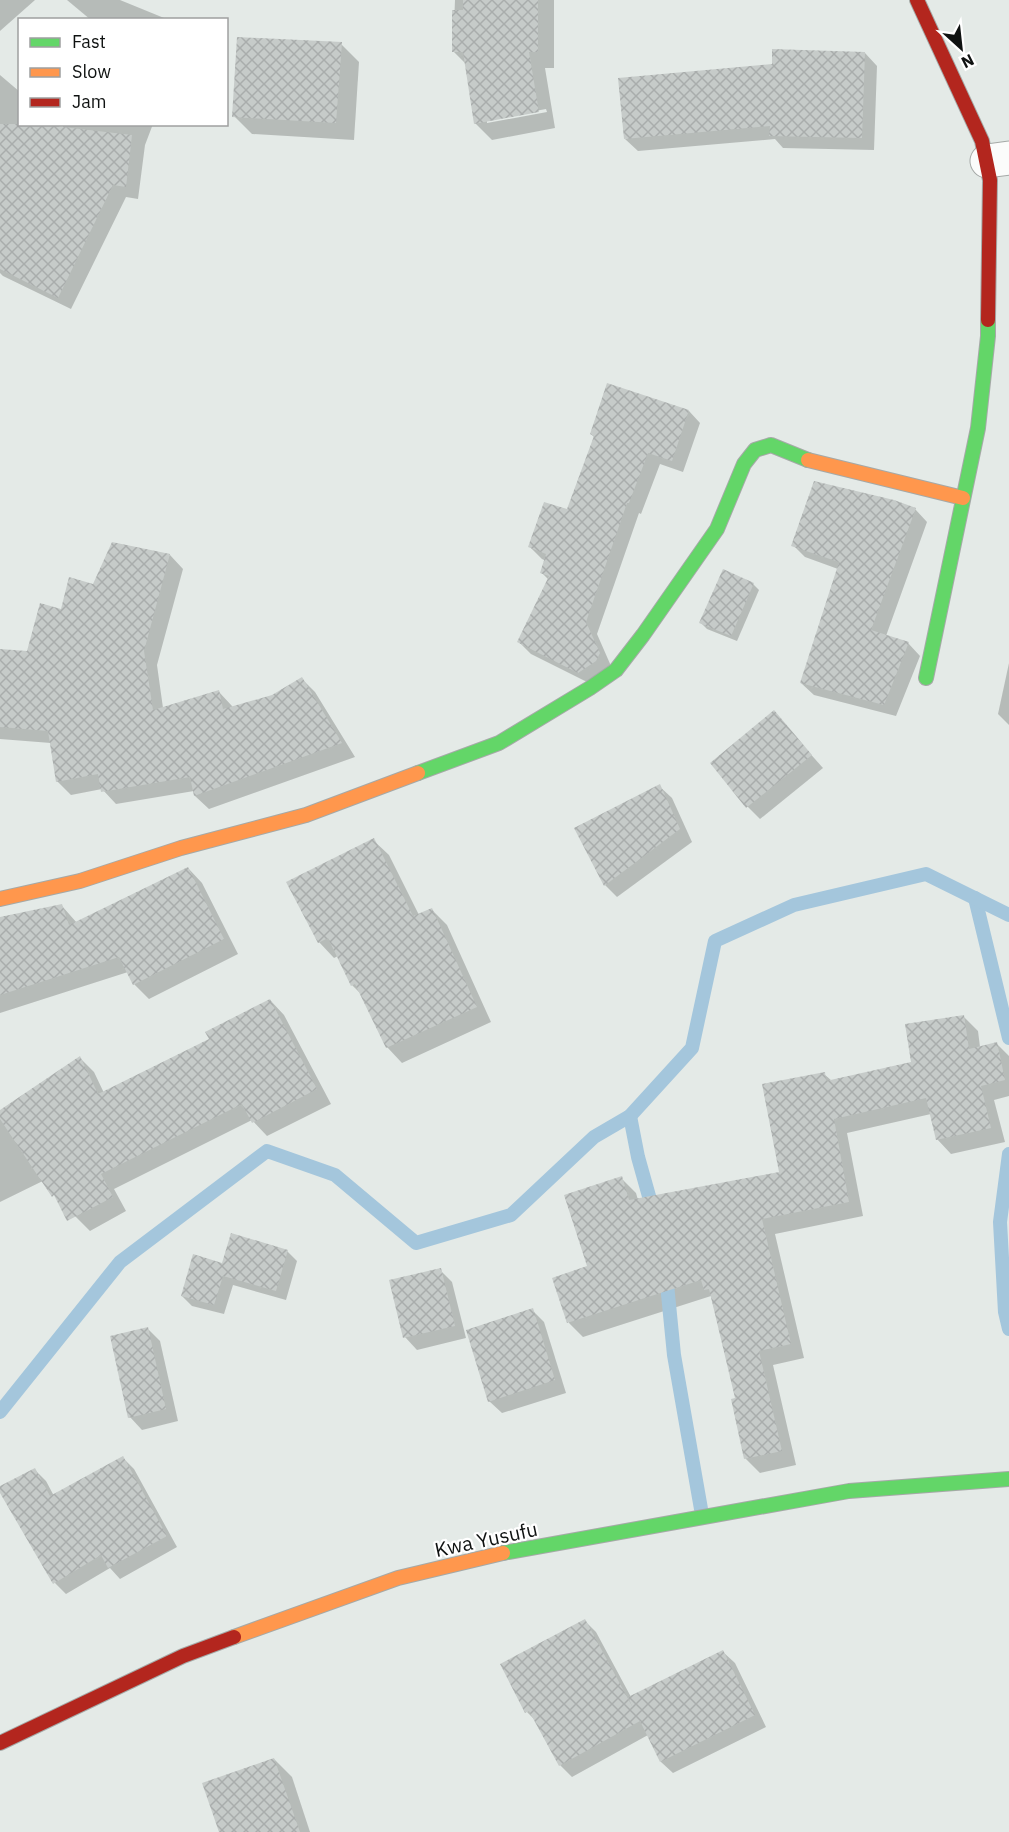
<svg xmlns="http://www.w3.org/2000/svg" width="1009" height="1832" font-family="'IBM Plex Sans',sans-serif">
  <defs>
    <pattern id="building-cross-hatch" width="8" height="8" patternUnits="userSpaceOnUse" patternTransform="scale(1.5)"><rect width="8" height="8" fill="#c6cbc9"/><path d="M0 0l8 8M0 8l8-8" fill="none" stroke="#a9adac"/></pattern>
  </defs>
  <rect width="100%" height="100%" fill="#e4eae7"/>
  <!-- shadow -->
  <g fill="#0003" fill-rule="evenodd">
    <path d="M0 0H35L0 31Z"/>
    <path d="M67 0H120L169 20H91Z"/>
    <path d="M455 0H554V68H545L555 128 492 140 475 123 466 64 453 51ZM546 109 547 112 487 123V120Z"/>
    <path d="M341 44 359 62 354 140 252 134 234 116Z"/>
    <path d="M865 53 877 66 874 150 783 148 775 139 638 151 625 139Z"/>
    <path d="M0 75 20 92V124H56L62 129 64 124H153L145 145 138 199 126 197 71 309 3 276 0 273Z"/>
    <path d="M689 411 700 423 683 472 660 464 641 514 639 513 597 634 611 666 591 684 531 654 519 642 549 580 542 573 546 561 542 559 530 547 567 511 595 438 591 434Z"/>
    <path d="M915 509 927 522 886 636 908 643 920 656 896 716 814 695 801 683 838 569 805 557 793 545Z"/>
    <path d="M170 555 183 569 157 665 163 708 219 692 232 706 233 708 272 697 302 679 315 692 355 757 209 809 195 796 194 791 116 804 102 789 71 795 57 781 51 743 0 739V650L28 652 62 611 94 585Z"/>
    <path d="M753 584 759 590 737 641 707 629 701 623Z"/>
    <path d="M1009 663V725L998 714Z"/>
    <path d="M774 713 823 768 760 819 748 807 712 764Z"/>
    <path d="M659 786 672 798 692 842 617 897 605 885Z"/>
    <path d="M373 840 389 855 419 915 431 909 447 925 491 1022 402 1063 387 1047 363 996 352 985 338 956 334 958 319 942Z"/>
    <path d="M188 868 202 883 238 954 149 999 134 984 128 972 0 1013V919L62 906 77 923Z"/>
    <path d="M270 1000 284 1015 331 1104 267 1136 252 1120 114 1189 126 1211 90 1231 75 1216 55 1175 0 1202V1112L80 1058 94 1072 104 1093 211 1040Z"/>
    <path d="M963 1016 978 1031 980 1047 997 1044 1009 1056V1096L994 1100 1005 1142 951 1154 937 1139 931 1114 847 1133 863 1216 775 1234 804 1358 773 1365 796 1465 760 1473 745 1458 737 1399 711 1296 583 1337 569 1323 554 1279 589 1267 621 1178 636 1193 638 1200 780 1173 824 1074 832 1081 912 1063Z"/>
    <path d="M287 1251 297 1261 286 1300 233 1285 224 1314 192 1306 182 1296 223 1265Z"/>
    <path d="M440 1270 452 1282 466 1338 417 1350 405 1337Z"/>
    <path d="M532 1310 544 1322 566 1393 502 1413 489 1401Z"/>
    <path d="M148 1329 160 1341 178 1421 142 1430 130 1417Z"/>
    <path d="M123 1458 134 1469 177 1547 120 1579 110 1568 66 1594 55 1583 0 1488 35 1470 46 1481 54 1496Z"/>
    <path d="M584 1620 596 1632 631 1697 723 1652 735 1663 766 1727 673 1773 661 1762 648 1735 572 1777 560 1765 538 1723 527 1712Z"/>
    <path d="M274 1759 292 1777 310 1832H221Z"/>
  </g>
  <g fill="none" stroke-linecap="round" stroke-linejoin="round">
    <!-- stream -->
    <g stroke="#a4c6dc" stroke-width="14">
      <path d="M975 898 1009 1038"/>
      <path d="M630 1116 638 1157 654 1214"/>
      <path d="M1009 1154 1000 1222 1005 1312 1009 1329"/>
      <path d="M666 1274 674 1355 701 1509"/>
      <path d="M0 1412 120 1262 267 1151 335 1175 416 1243 511 1215 594 1137 630 1116 692 1048 715 941 794 905 926 874 1009 915"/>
    </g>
  </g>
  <!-- building -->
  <g fill="url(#building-cross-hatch)">
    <path d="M463 0H538V52H529L539 112 474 124 463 52H452V10H463Z"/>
    <path d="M237 37 342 42 336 123 232 117Z"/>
    <path d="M772 49 865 52 862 138 769 136 770 126 624 139 618 78 772 64Z"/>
    <path d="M0 124H37L132 135 126 187 113 185 58 298 0 269Z"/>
    <path d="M607 383 689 410 672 461 648 453 629 503H627L586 622 600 653 596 661 578 673 517 642 549 576 540 573 546 554 528 547 544 502 567 509 594 436 590 434Z"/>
    <path d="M814 481 894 500 916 508 871 630 909 642 884 705 800 683 839 562 791 546Z"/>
    <path d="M112 542 170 554 144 651 153 710 219 690 223 709 272 695 302 677 342 743 194 796 190 777 101 792 98 774 56 782 48 731 0 727V649L27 651 40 603 61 609 69 577 93 584Z"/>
    <path d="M723 569 754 583 731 636 699 623Z"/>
    <path d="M774 710 812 755 746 808 710 763Z"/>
    <path d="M660 784 680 829 604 886 574 828Z"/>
    <path d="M374 838 413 916 432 908 477 1007 386 1048 355 984 351 986 328 938 318 943 286 882Z"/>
    <path d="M188 867 224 939 133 985 119 957 0 995V917L62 904 69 925Z"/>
    <path d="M270 999 317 1089 252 1123 242 1104 101 1174 113 1197 67 1221 54 1195 52 1197 0 1119V1110L80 1056 98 1094 209 1039 205 1032Z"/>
    <path d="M964 1015 969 1049 997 1042 1005 1080 981 1086 991 1128 936 1140 926 1098 834 1119 849 1202 762 1219 791 1344 759 1351 782 1451 744 1459 731 1399 735 1398 709 1289 704 1290 701 1280 567 1323 552 1278 587 1266 564 1195 622 1176 629 1200 779 1172 762 1084 825 1072 826 1081 911 1062 905 1024Z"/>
    <path d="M231 1233 288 1250 276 1291 223 1276 214 1305 181 1296 193 1254 222 1263Z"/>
    <path d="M441 1268 455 1326 403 1338 389 1280Z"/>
    <path d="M533 1308 555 1380 488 1402 466 1330Z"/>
    <path d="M148 1327 166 1409 128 1418 110 1336Z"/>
    <path d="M123 1456 167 1536 108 1568 101 1555 53 1584 0 1493V1486L35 1468 50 1496Z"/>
    <path d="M585 1619 633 1708 628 1697 723 1650 755 1715 660 1762 640 1721 559 1766 529 1711 525 1713 500 1664Z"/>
    <path d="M274 1758 300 1832H219L202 1783Z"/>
  </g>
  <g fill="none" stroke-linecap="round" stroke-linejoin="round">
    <!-- street casing -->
    <g stroke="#a5a9a7" stroke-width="35">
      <path id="street" d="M987 161 1009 158"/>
    </g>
    <!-- fast casing -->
    <g stroke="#a5a9a7" stroke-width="16">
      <g id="fast">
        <path d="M926 678 978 428 988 336V320"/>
        <path d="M418 773 499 743 590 688 616 670 643 635 717 529 744 464 755 450 771 445 808 460"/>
        <path d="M503 1553 849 1491 1009 1479"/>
      </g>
    </g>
    <!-- slow casing -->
    <g stroke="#a5a9a7" stroke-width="16">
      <g id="slow">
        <path d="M808 460 963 498"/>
        <path d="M0 899 80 881 181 848 306 815 418 773"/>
        <path d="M234 1637 398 1578 503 1553"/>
      </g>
    </g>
    <!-- jam casing -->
    <g stroke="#a5a9a7" stroke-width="16">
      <g id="jam">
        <path d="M917 0 982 141 990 180 988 320"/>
        <path d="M0 1743 183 1656 234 1637"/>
      </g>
    </g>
    <!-- street -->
    <use href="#street" stroke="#fbfcfb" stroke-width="33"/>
    <!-- fast -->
    <use href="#fast" stroke="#63d668" stroke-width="14"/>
    <!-- slow -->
    <use href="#slow" stroke="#ff974d" stroke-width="14"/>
    <!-- jam -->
    <use href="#jam" stroke="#b3261e" stroke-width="14"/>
  </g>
  <g text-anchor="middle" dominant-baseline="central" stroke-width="4.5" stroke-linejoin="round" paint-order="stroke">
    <!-- street labels -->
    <g font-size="20" fill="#0f1211" stroke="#fff">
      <text transform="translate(486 1539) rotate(-12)">Kwa Yusufu</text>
    </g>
  </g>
  <!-- legend -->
  <rect x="18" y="18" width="210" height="108" fill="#ffffff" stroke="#9fa0a0" stroke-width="1.5"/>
  <rect x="30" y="38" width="30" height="9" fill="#63d668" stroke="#9fa0a0" stroke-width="1.5"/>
  <text x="72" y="48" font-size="18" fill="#0f1211">Fast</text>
  <rect x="30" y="68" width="30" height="9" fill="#ff974d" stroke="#9fa0a0" stroke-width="1.5"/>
  <text x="72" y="78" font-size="18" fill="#0f1211">Slow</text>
  <rect x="30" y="98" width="30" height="9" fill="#b3261e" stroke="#9fa0a0" stroke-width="1.5"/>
  <text x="72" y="108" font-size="18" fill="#0f1211">Jam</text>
  <!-- north arrow -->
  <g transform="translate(961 48) rotate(153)" stroke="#ffffff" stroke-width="4.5" paint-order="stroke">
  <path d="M0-4.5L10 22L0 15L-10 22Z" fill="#0f1211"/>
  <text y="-9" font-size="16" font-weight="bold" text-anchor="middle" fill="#0f1211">N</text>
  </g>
</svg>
